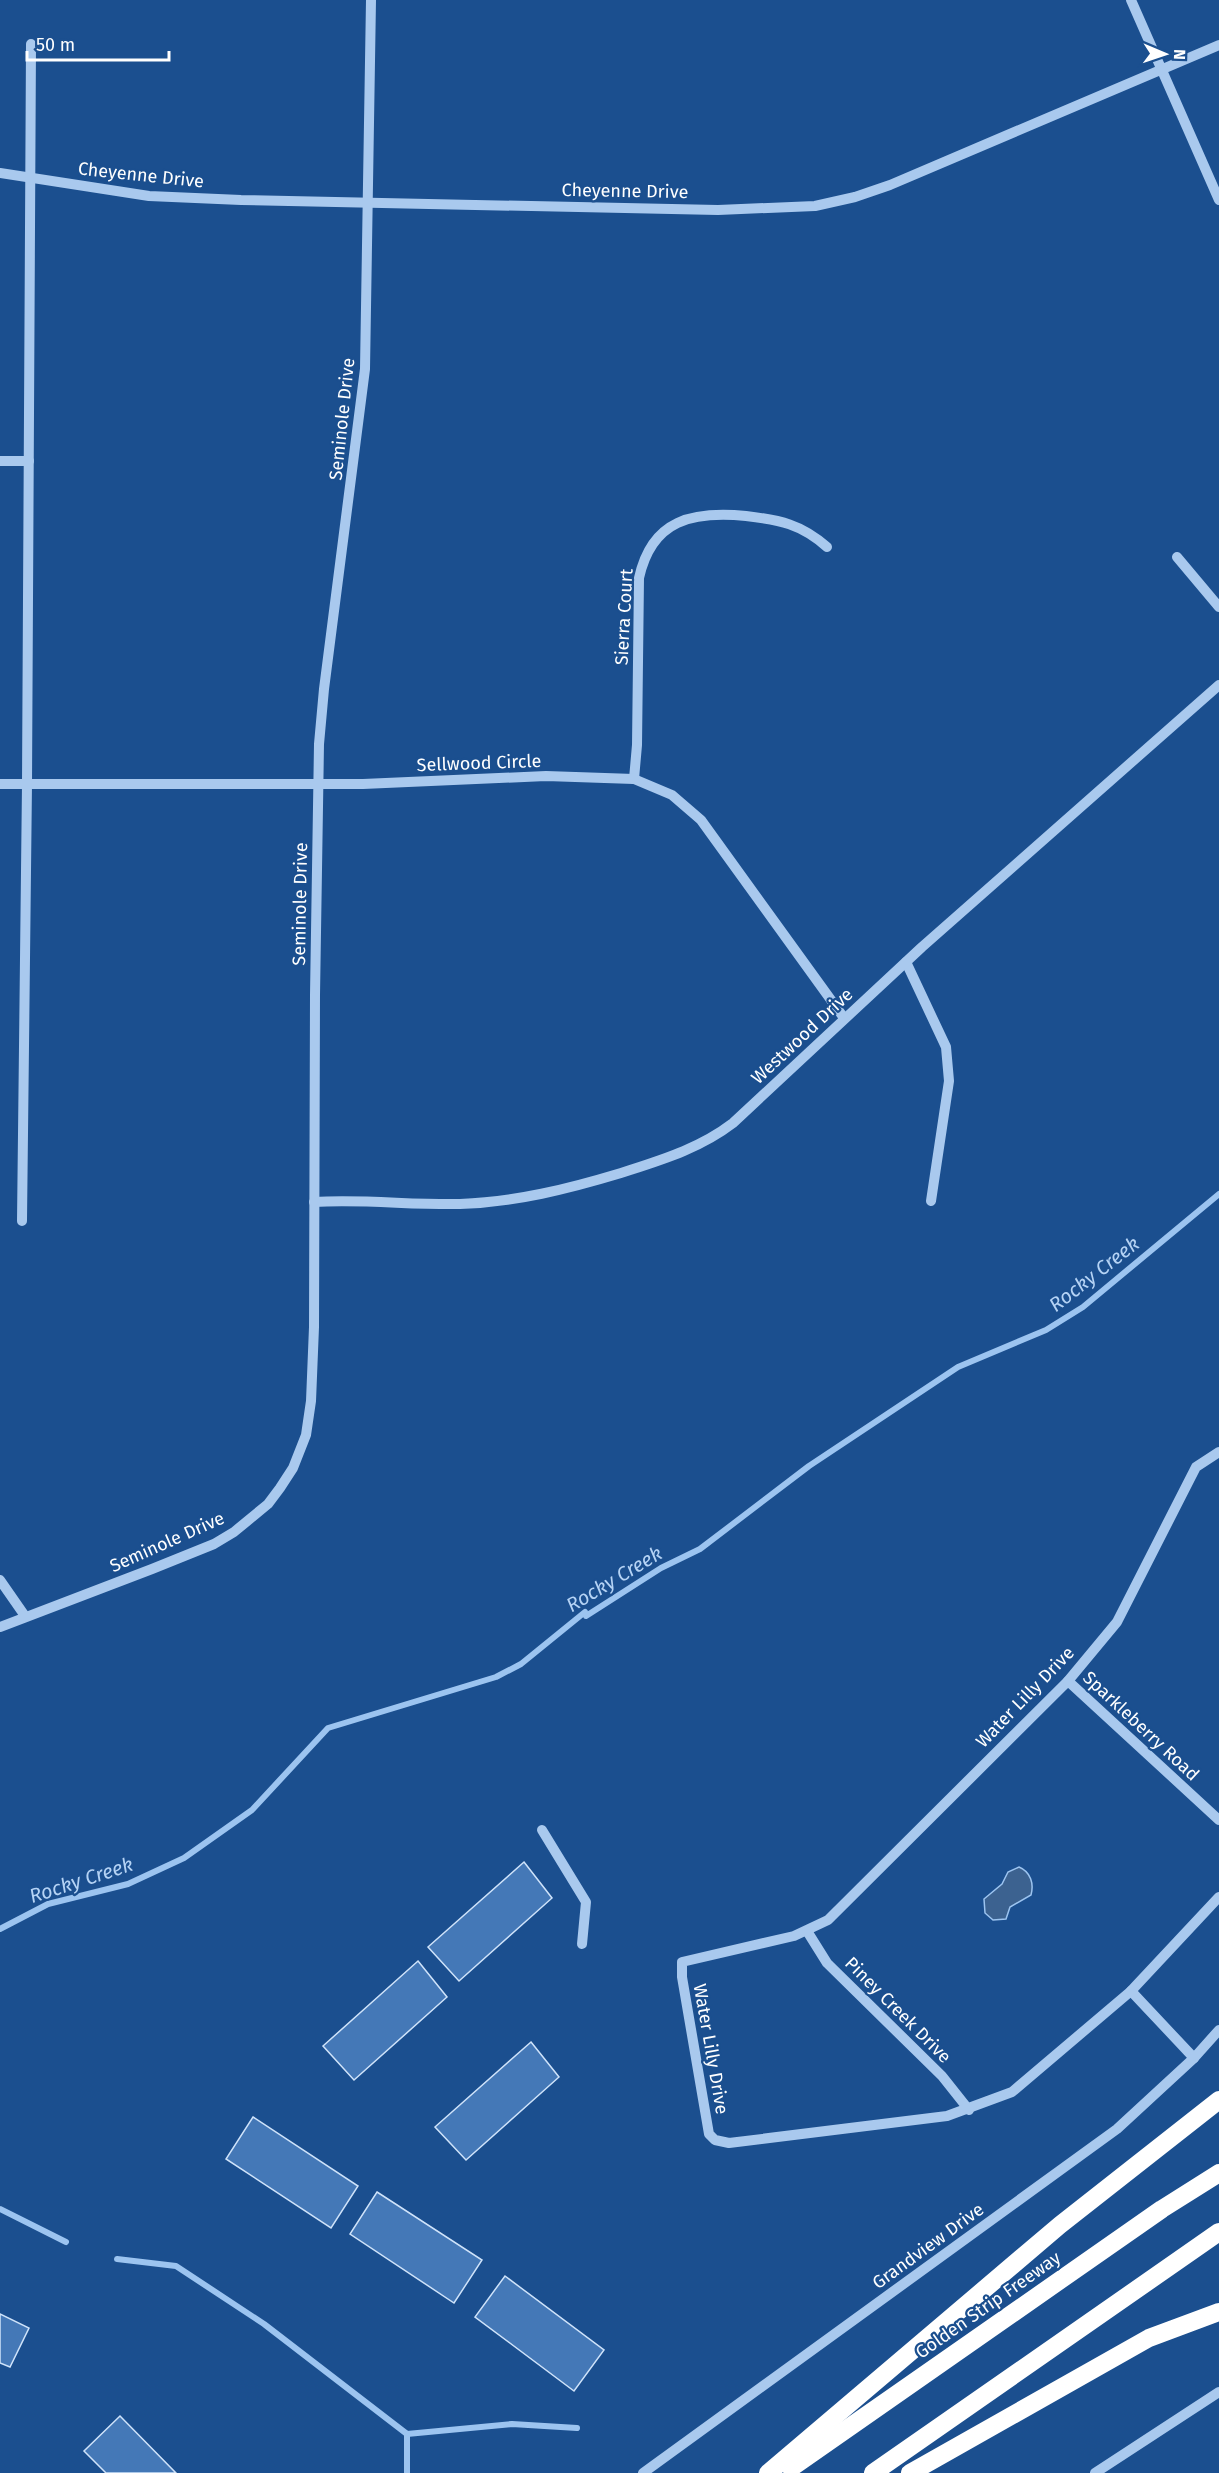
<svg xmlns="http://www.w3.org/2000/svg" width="1219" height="2473" font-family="'Fira Sans',sans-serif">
  <rect width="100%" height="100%" fill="#1b4f8f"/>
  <!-- water -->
  <path fill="#3c6290" stroke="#9cc4f0" stroke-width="1.5" d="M1019 1867C1031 1872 1034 1884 1031 1895L1010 1907 1006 1919 993 1920 985 1913 984 1899 1002 1884 1008 1872Z"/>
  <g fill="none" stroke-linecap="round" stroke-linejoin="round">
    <!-- stream -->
    <g stroke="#9cc4f0" stroke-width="6">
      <path d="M0 1929 48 1904 128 1884 184 1858 252 1810 328 1728 496 1677 521 1664 585 1612 586 1616 661 1568 700 1549 809 1466 958 1367 1046 1330 1083 1307 1219 1194"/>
      <path d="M0 2209 66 2242"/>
      <path d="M117 2259 176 2266 264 2324 407 2434 512 2424 577 2428"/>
      <path d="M407 2434V2473"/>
    </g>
  </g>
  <!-- building -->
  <g fill="#4478b7" stroke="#cfe3fa" stroke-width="1.5">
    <path d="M524 1862 552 1898 459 1981 428 1947Z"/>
    <path d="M418 1961 447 1997 354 2080 323 2046Z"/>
    <path d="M531 2042 559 2077 466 2160 435 2127Z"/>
    <path d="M253 2117 358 2186 331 2228 226 2159Z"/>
    <path d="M377 2192 482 2260 454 2303 350 2234Z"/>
    <path d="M505 2276 604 2350 574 2391 475 2317Z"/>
    <path d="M0 2314 29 2328 10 2367 0 2363Z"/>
    <path d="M120 2416 176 2473H106L84 2451Z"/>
  </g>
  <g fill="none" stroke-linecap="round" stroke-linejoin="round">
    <!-- minor -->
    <g stroke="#a9c9ee" stroke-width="10">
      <path d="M1131 0 1219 200"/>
      <path d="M0 173 149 196 241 200 718 210 815 206 855 197 890 185 1219 45"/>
      <path d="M0 461H29"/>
      <path d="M1177 557 1219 607"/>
      <path d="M634 779 637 745 639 578C652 519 693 511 746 516 780 520 801 524 827 547"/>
      <path d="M0 784H363L546 776 634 779 672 795 701 820 844 1018"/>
      <path d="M906 962 946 1047 949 1081 931 1201"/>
      <path d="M314 1202C363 1199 411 1205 460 1204 516 1202 568 1189 621 1173 661 1160 699 1149 733 1123L922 947 1219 685"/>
      <path d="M22 1221 27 784 31 44"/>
      <path d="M1219 1452 1196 1467 1117 1622 1068 1681 828 1920 794 1936 682 1962V1977L709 2134 715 2140 729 2143 947 2116 1012 2092 1131 1991 1219 1897"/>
      <path d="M0 1580 25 1616"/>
      <path d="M0 1627 152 1569 214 1544 234 1532 268 1504 280 1488 293 1468 306 1435 311 1401 314 1327 315 995 319 744 324 689 365 369 371 0"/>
      <path d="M1068 1681 1219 1820"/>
      <path d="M542 1830 586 1902 582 1944"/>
      <path d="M807 1931 827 1963 942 2076 969 2110"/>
      <path d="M1131 1991 1194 2058"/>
      <path d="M643 2473 1117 2129 1194 2058 1219 2030"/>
      <path d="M1095 2473 1219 2392"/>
    </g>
    <!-- highway -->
    <g stroke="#fff" stroke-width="18">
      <path d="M791 2468 1162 2209 1219 2173"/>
      <path d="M768 2473 1060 2225 1219 2100"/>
      <path d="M873 2473 1219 2232"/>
      <path d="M910 2473 1149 2338 1219 2312"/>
    </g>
  </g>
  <g text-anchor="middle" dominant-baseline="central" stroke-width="4.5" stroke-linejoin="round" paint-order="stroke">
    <!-- street labels -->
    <g font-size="18" fill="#fff" stroke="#1b4f8f">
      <text transform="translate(141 175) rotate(6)">Cheyenne Drive</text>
      <text transform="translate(625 191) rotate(1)">Cheyenne Drive</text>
      <text transform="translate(342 419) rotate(-84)">Seminole Drive</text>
      <text transform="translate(624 617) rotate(-87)">Sierra Court</text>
      <text transform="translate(479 763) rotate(-2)">Sellwood Circle</text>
      <text transform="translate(300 904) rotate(-89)">Seminole Drive</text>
      <text transform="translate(802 1036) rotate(-43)">Westwood Drive</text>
      <text transform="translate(167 1542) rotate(-24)">Seminole Drive</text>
      <text transform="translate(1025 1697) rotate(-46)">Water Lilly Drive</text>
      <text transform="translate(1141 1726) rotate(43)">Sparkleberry Road</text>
      <text transform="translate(898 2010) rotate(45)">Piney Creek Drive</text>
      <text transform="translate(711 2049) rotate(80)">Water Lilly Drive</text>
      <text transform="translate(928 2246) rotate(-36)">Grandview Drive</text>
      <text transform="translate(988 2305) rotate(-35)">Golden Strip Freeway</text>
    </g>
    <!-- water labels -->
    <g font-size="20" font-style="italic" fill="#b5d3f5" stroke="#1b4f8f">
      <text transform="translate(1094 1274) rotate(-38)">Rocky Creek</text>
      <text transform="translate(614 1579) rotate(-31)">Rocky Creek</text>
      <text transform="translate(81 1880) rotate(-18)">Rocky Creek</text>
    </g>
  </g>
  <!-- north arrow -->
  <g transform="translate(1165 54) rotate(92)" stroke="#1b4f8f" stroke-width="4.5" paint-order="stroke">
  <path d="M0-4.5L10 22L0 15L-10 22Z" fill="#ffffff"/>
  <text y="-9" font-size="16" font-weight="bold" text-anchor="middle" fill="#ffffff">N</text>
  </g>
  <!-- scale -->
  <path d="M27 51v9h142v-9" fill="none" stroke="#ffffff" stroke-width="3"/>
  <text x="36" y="51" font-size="18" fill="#ffffff" stroke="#1b4f8f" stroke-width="4.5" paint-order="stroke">50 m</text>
</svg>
